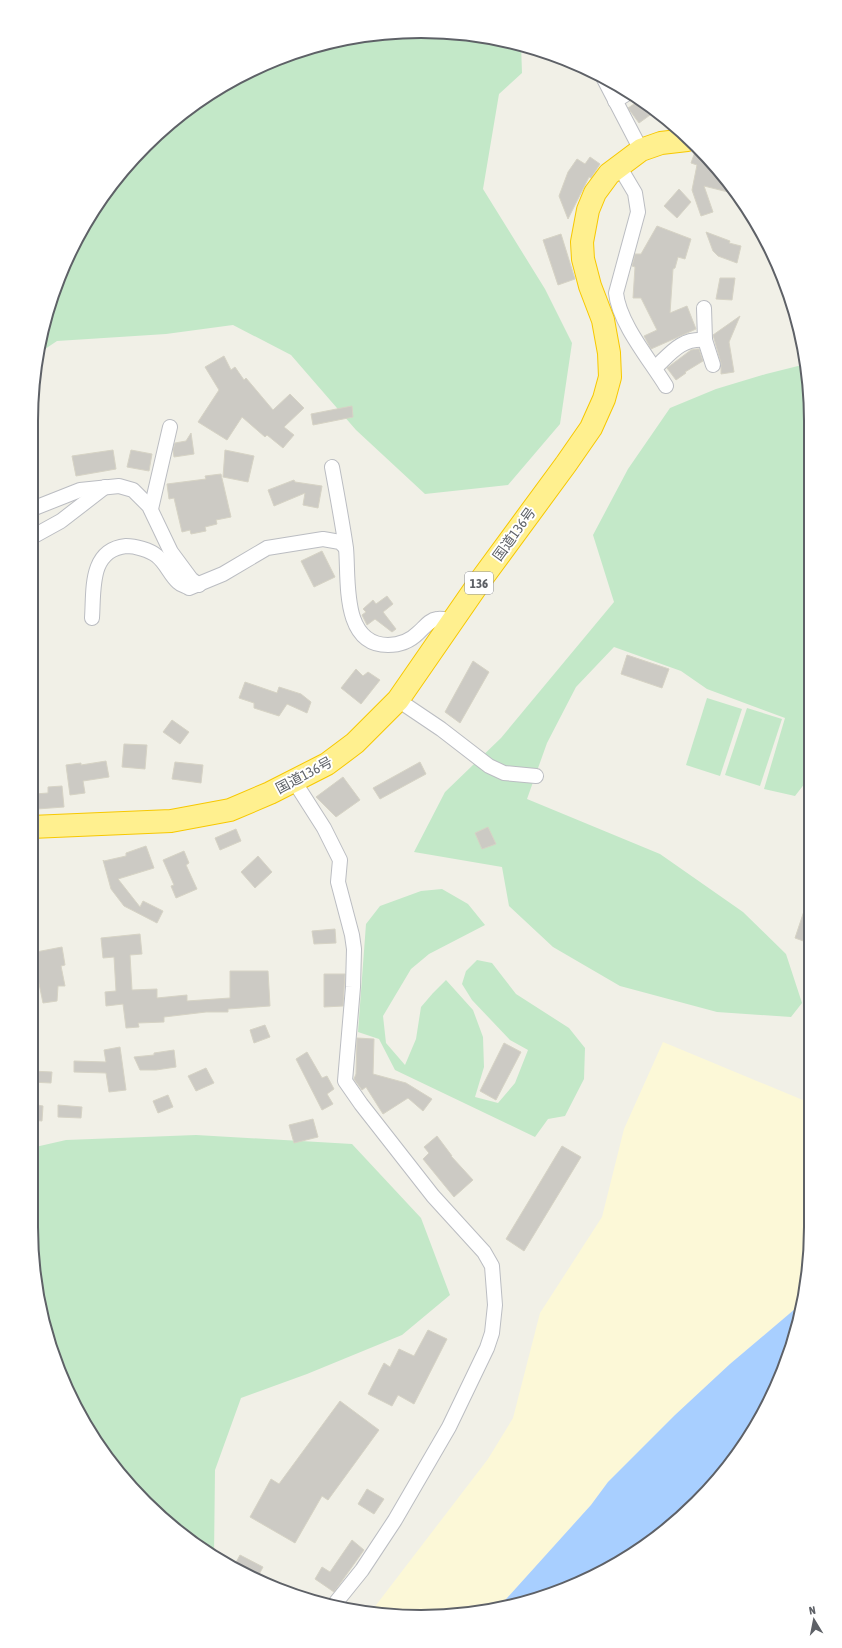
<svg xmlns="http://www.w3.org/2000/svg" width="842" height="1648" font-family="'Asap Condensed','Noto Sans JP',sans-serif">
  <rect width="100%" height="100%" fill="#f1f0e7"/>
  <!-- green -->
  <g fill="#c3e8c8">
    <path d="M446 32 521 44 522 73 499 94 483 189 545 289 572 343 560 424 508 485 425 494 356 430 291 355 233 325 166 334 57 341 39 353 44 320 71 249 111 184 164 128 226 83 295 52 370 34Z"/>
    <path d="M806 364 808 370 809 778 795 796 764 789 785 718 707 689 681 671 614 647 576 687 547 743 527 799 660 854 743 912 786 954 802 1003 791 1017 717 1012 620 986 553 947 509 906 502 867 414 852 445 792 501 738 614 602 593 535 628 469 670 408 716 389 766 374Z"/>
    <path d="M707 698 742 709 720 776 686 765Z"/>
    <path d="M747 708 782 719 760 786 725 775Z"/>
    <path d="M442 889 468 904 485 925 429 954 411 969 383 1016 386 1043 405 1065 416 1039 421 1007 433 993 446 980 473 1010 483 1037 484 1067 475 1097 498 1103 515 1083 528 1050 510 1040 472 1000 462 984 466 971 477 960 492 963 516 994 569 1028 585 1048 584 1079 565 1116 548 1119 535 1137 395 1070 379 1039 358 1032 366 924 380 906 421 891Z"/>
    <path d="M196 1135 352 1144 421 1218 450 1295 402 1335 307 1374 241 1398 215 1470 214 1556 164 1520 112 1465 83 1422 52 1353 38 1303 31 1227V1148L66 1140Z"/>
  </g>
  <!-- sand -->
  <path fill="#fcf8d7" d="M663 1042 810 1103V1252L802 1303 730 1364 675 1415 608 1482 591 1505 498 1608 472 1614 396 1616 370 1613 488 1459 513 1418 540 1313 602 1217 624 1129Z"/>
  <!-- water -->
  <path fill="#a8cfff" d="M802 1303 798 1328 771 1399 745 1444 697 1503 658 1537 594 1577 546 1596 498 1608 591 1505 608 1482 675 1415 730 1364Z"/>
  <!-- building -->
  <g fill="#cccac4" stroke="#d6d3c5">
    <path d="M640 100 657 110 639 123 628 108Z"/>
    <path d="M696 149 731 184 736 194 704 186 713 212 701 216 692 190 697 165 691 163Z"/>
    <path d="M590 157 600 164 591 178 589 177 568 219 559 196 568 172 577 159 585 164Z"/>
    <path d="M679 189 691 202 677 218 664 206Z"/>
    <path d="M657 226 691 239 685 259 678 257 675 268 673 269 670 313 687 306 696 329 651 349 644 336 657 330 641 298H633L635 267 632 266 635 254H641Z"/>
    <path d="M706 232 730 241 729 243 741 246 737 263 718 256 713 251Z"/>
    <path d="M561 234 575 279 558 285 543 240Z"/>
    <path d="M720 278H735L732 300 716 299Z"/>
    <path d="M740 316 729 342 734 372 721 374V363L713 335Z"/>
    <path d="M697 349H699L703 361 685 372 686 373 676 380 667 368 691 350Z"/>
    <path d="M224 356 231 370 235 367 244 380 246 378 273 410 290 394 304 408 284 427 294 435 283 448 267 435 265 437 242 417 227 440 198 422 219 390 205 367Z"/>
    <path d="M352 406 353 417 313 425 311 414Z"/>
    <path d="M191 433 194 454 174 457 173 450 175 443 186 441Z"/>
    <path d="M113 450 116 469 76 476 72 456Z"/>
    <path d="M131 450 152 454 149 471 127 467Z"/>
    <path d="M225 450 254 456 248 482 223 477Z"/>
    <path d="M221 474 231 517 216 520 217 524 205 527 206 531 191 534 190 530 182 532 174 498 169 499 167 484 206 479 205 476Z"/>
    <path d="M294 480 295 482 322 486 318 508 303 505 305 493 274 506 268 490Z"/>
    <path d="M322 551 335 577 314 587 301 561Z"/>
    <path d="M387 596 393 604 383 612 396 629 392 632 375 619 367 625 362 615 366 612 363 609 373 600 376 604Z"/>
    <path d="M627 655 669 669 662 688 621 674Z"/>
    <path d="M473 661 489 672 460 723 445 712Z"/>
    <path d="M356 669 363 676 368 672 380 680 361 704 341 688Z"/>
    <path d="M245 682 277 693 279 687 301 694 311 702 307 713 287 704 279 716 254 708V703L239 698Z"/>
    <path d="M172 720 189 732 180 744 163 732Z"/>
    <path d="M124 744 147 745 145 769 122 767Z"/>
    <path d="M106 761 109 777 83 781 85 793 70 795 66 765 81 763V765Z"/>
    <path d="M175 762 203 765 201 783 172 779Z"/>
    <path d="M420 762 426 774 380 799 373 788Z"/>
    <path d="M343 777 360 800 336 817 316 797Z"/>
    <path d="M62 786 64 807 37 809 35 794 48 793V787Z"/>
    <path d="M488 827 496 844 482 849 475 833Z"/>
    <path d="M236 829 241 841 220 850 215 838Z"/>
    <path d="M146 846 154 868 118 879 140 907 143 901 163 911 157 923 124 906 111 889 103 860 104 861 126 856V853Z"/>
    <path d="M184 851 189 863 186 865 197 889 176 898 171 886 174 885 163 860Z"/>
    <path d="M258 856 272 872 255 888 241 872Z"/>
    <path d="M807 902 809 903V943L795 938Z"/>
    <path d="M335 929 336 943 314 944 312 931Z"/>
    <path d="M140 934 142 954 130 955 132 990 157 989V998L187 995V1001L230 998V971H268L270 1006 228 1009V1012H206L164 1017V1022L138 1023 139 1027 126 1028 123 1004 106 1006 105 992 116 991 114 957 103 958 101 938Z"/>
    <path d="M62 947 65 965 61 966 65 986H58L57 1001 43 1003 36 969 31 970V953Z"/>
    <path d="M324 974H345L343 1006 324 1007Z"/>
    <path d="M265 1025 270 1037 254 1043 250 1030Z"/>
    <path d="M357 1038 374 1039 373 1074 406 1083 432 1099 423 1111 408 1098 383 1114 366 1087 362 1090 354 1079 356 1074Z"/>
    <path d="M504 1043 521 1052 496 1100 480 1091Z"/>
    <path d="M120 1047 126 1090 109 1092 106 1073 74 1072V1061L106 1062 104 1050Z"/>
    <path d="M174 1050 176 1067 156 1070H140L134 1057 154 1055V1053Z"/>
    <path d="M307 1052 322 1078 327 1076 334 1089 327 1094 333 1104 322 1110 296 1059Z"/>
    <path d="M206 1068 214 1083 196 1091 188 1076Z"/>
    <path d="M31 1071 52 1072 51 1083 31 1082Z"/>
    <path d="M168 1095 173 1107 158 1113 153 1101Z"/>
    <path d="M31 1104 43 1106 42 1121 31 1120Z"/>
    <path d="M58 1105 82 1107 81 1118 58 1117Z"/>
    <path d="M313 1119 318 1137 294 1143 289 1125Z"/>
    <path d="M437 1136 452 1156H451L473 1180 454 1197 423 1159 429 1153 424 1147Z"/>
    <path d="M562 1146 581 1157 524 1251 506 1239Z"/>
    <path d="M428 1330 447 1339 414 1404 398 1395 392 1406 368 1394 384 1363 390 1367 399 1349 414 1356Z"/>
    <path d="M340 1401 379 1430 328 1500 322 1496 295 1543 250 1517 271 1479 279 1484Z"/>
    <path d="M367 1489 384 1499 374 1514 358 1504Z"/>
    <path d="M352 1540 364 1550 334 1592 315 1579 322 1567 330 1572Z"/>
    <path d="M240 1555 263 1567 256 1580 233 1568Z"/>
  </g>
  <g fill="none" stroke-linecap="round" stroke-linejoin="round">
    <!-- street casing -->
    <g stroke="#bbbdc2" stroke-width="16">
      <g id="street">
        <path d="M603 77 641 150"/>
        <path d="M615 101 628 93"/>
        <path d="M619 166 635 193 638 212 616 293C619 323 650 360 666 386"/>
        <path d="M704 308 705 340 713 365"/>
        <path d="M655 368C671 353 681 338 705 340"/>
        <path d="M332 467C337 494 342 521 346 548 349 579 341 645 388 645 399 645 410 641 418 633 424 628 429 620 437 619 442 618 448 620 453 620"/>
        <path d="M32 509 80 490 119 486 133 490 149 506 171 552 191 579 199 585"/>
        <path d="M151 509 170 427"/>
        <path d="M32 537 61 521 105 487"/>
        <path d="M92 618C94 590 89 550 126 546 135 546 150 550 157 556 166 563 170 575 178 582 181 585 186 586 189 588L223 574 267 548 323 539 340 542 345 547"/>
        <path d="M398 700 441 729 489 766 504 773 536 776"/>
        <path d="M294 781 324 828 340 860 338 882 352 935 354 949 353 987 345 1081 361 1104 433 1196 484 1252 492 1266 495 1305 492 1333 487 1348 449 1427 395 1520 362 1570 333 1606"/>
      </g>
    </g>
    <!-- highway casing -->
    <g stroke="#f7c800" stroke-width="24">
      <path id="highway" d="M31 827 171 821 230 810 270 793 327 764 355 743 398 700 483 577 566 464 591 428 604 399 610 377 609 353 603 320 590 286 583 259 582 242 588 210 595 193 609 174 641 150 661 143 687 140"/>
    </g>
    <!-- street -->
    <use href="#street" stroke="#fff" stroke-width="14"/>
    <!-- highway -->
    <use href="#highway" stroke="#fff08f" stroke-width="22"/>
  </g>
  <g text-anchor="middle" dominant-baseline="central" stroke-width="4" stroke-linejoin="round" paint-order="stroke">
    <!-- shield labels -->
    <rect fill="#fff" stroke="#8e9095" stroke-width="1" x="465" y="572" width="28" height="22" rx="3"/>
    <g font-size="13" font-weight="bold" fill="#5e6167">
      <text x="479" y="583">136</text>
    </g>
    <!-- street labels -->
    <g font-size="14" fill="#5e6167" stroke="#fff">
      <text transform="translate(514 534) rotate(-54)">国道136号</text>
      <text transform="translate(304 775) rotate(-28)">国道136号</text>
    </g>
  </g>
  <!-- crop -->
  <path d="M0 0H842V1648H0ZM421 38H421A383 383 0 0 1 804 421V1227A383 383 0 0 1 421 1610H421A383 383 0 0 1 38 1227V421A383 383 0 0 1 421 38Z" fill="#fff" fill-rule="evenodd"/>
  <path fill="none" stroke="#5e6167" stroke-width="2" d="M421 38H421A383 383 0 0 1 804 421V1227A383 383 0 0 1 421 1610H421A383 383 0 0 1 38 1227V421A383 383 0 0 1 421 38Z"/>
  <!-- north arrow -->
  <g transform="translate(814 1620) rotate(350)" stroke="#ffffff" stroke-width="3" paint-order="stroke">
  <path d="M0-3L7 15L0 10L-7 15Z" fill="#5e6167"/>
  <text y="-6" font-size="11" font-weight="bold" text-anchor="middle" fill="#5e6167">N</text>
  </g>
</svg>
